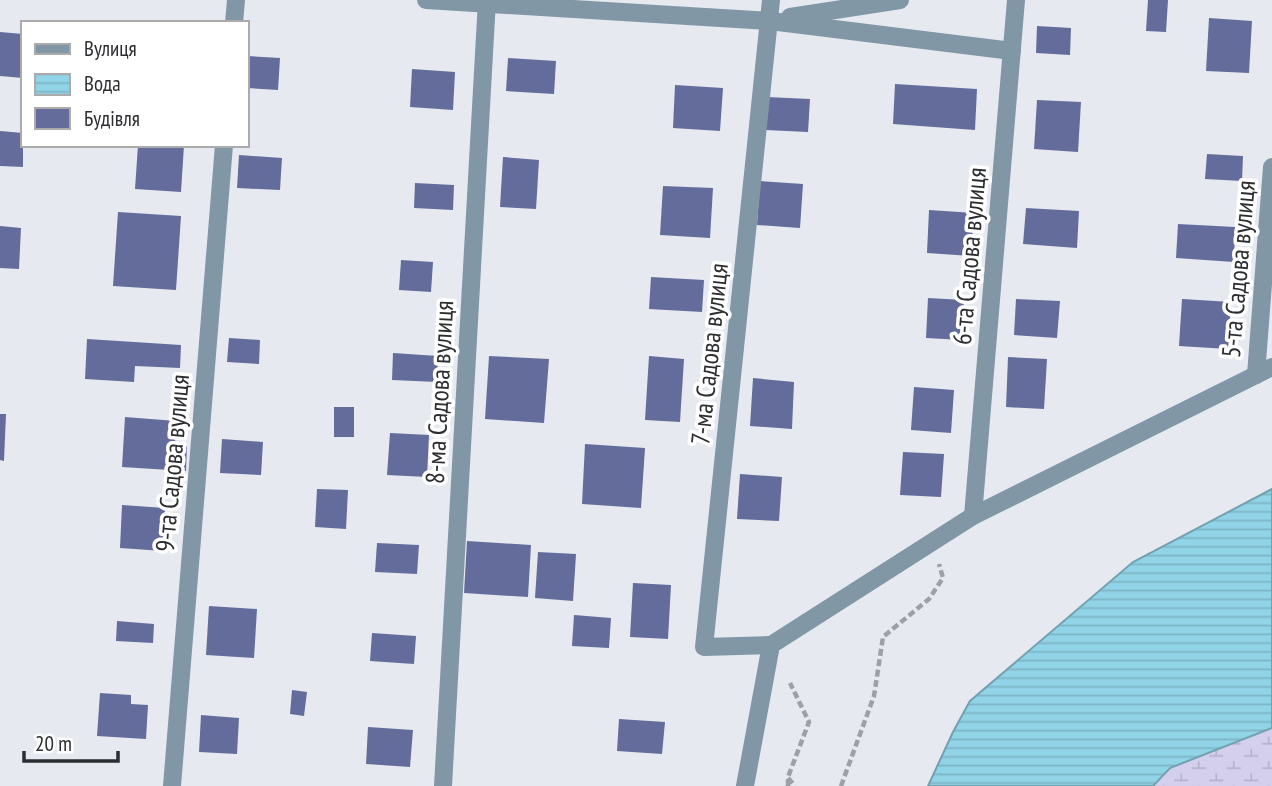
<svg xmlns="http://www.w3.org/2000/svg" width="1272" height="786" font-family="'PT Sans Narrow',sans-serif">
  <defs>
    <pattern id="wetland-marsh" width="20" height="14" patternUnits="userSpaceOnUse" patternTransform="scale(1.75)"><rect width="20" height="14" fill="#d5cfee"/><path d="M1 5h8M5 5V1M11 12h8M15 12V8" fill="none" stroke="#b7b2cc"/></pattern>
    <pattern id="water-rules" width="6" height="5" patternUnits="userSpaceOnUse" patternTransform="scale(1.75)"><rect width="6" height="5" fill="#91d3e7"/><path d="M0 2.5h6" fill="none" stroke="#7db5c6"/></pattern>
  </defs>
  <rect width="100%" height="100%" fill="#e6eaf0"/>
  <!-- wetland -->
  <path fill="url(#wetland-marsh)" d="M1272 728V786H1153L1170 768Z"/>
  <!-- water -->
  <path fill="url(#water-rules)" stroke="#73a1b0" stroke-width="2" d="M1272 489V728L1170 768 1153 786H928L953 732 970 701 1133 562Z"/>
  <!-- building -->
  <g fill="#636c9a">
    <path d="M1148 0H1168L1166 32 1146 31Z"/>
    <path d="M1209 18 1252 21 1249 73 1206 71Z"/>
    <path d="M1037 26 1071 28 1070 55 1036 53Z"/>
    <path d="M0 32 23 34V78L0 76Z"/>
    <path d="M247 56 280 58 278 90 247 88Z"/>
    <path d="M508 58 556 61 554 94 506 91Z"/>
    <path d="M412 69 455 72 453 110 410 107Z"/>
    <path d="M895 84 977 89 975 130 893 124Z"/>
    <path d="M675 85 723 88 720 131 673 128Z"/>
    <path d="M767 97 810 99 808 132 765 130Z"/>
    <path d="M1037 100 1081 102 1078 152 1034 149Z"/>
    <path d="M0 131 23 133V167L0 166Z"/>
    <path d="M138 145H184L181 192 135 189Z"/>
    <path d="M1207 154 1243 156 1242 181 1205 179Z"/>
    <path d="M239 155 282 158 280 190 237 188Z"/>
    <path d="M503 157 539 160 536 209 500 207Z"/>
    <path d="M760 181 803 184 800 228 757 225Z"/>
    <path d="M415 183 454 185 453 210 414 208Z"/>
    <path d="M663 186 713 188 710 238 660 235Z"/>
    <path d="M1026 208 1079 211 1077 248 1023 244Z"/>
    <path d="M929 210 974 213 971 256 927 253Z"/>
    <path d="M118 212 181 216 176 290 113 286Z"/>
    <path d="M1178 224 1235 227 1234 262 1176 258Z"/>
    <path d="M0 226 21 228 19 269 0 268Z"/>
    <path d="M401 260 433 262 431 292 399 290Z"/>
    <path d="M651 277 704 280 702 312 649 309Z"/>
    <path d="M928 298 964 300 962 340 926 338Z"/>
    <path d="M1016 299 1060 301 1057 338 1014 335Z"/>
    <path d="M1182 299 1231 302 1228 349 1179 346Z"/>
    <path d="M229 338 260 340 259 364 227 362Z"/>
    <path d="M87 339 181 345 180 368 135 366 134 382 85 379Z"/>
    <path d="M393 353 438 356 437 382 392 380Z"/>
    <path d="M489 356 549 359 544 423 485 419Z"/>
    <path d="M649 356 684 359 680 422 645 420Z"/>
    <path d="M1008 357 1047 359 1044 409 1006 407Z"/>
    <path d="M753 378 794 382 792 429 750 426Z"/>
    <path d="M914 387 954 390 951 433 911 430Z"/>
    <rect x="334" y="407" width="20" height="30"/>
    <path d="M0 414H6L4 461 0 460Z"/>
    <path d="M125 417 176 421 175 445 187 446 186 471 122 467Z"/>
    <path d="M390 433 429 435 427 477 387 475Z"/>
    <path d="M222 439 263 442 261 475 220 473Z"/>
    <path d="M585 444 645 448 641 508 582 504Z"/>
    <path d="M903 452 944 454 941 497 900 495Z"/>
    <path d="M740 474 782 477 779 521 737 519Z"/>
    <path d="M317 489 348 490 346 529 315 527Z"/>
    <path d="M122 505 165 508 163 551 120 548Z"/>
    <path d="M467 541 531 545 528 597 464 593Z"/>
    <path d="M377 543 419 545 417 574 375 572Z"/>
    <path d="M538 552 576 554 573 601 535 598Z"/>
    <path d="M633 583 671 585 668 639 630 637Z"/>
    <path d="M209 606 257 609 254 658 206 655Z"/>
    <path d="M574 615 611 618 609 648 572 646Z"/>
    <path d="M117 621 154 624 153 643 116 641Z"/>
    <path d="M372 633 416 636 414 664 370 661Z"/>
    <path d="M292 690 307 692 304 716 290 714Z"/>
    <path d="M100 693 131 695V704L148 705 146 739 97 736Z"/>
    <path d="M201 715 239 718 237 754 199 752Z"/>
    <path d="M619 719 665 722 662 754 617 751Z"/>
    <path d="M368 727 413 730 410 767 366 764Z"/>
  </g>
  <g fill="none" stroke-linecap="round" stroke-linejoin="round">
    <!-- path -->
    <g stroke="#9da0a5" stroke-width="4.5" stroke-dasharray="7 3.5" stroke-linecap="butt">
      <path d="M788 778 795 786"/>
      <path d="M788 786V777L809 722 790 683"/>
      <path d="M841 786 874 696 883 637 929 599 943 578 939 564"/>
    </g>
    <!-- minor -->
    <g stroke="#8297a6" stroke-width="18">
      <path d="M426 0 770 21 1012 51"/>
      <path d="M790 17 900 0"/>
      <path d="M234 23 236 0"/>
      <path d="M1256 375 1272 167"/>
      <path d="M973 516 1016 0"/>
      <path d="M771 645 704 647 771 0"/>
      <path d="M172 786 224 145"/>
      <path d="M443 786 487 0"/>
      <path d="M745 786 771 645 973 516 1272 367"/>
    </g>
  </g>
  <g text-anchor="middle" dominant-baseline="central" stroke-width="7" stroke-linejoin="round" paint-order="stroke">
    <!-- street labels -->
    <g font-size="26" fill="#2c2d30" stroke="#fff">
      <text transform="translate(969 256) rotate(-85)">6-та Садова вулиця</text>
      <text transform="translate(1238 269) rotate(-85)">5-та Садова вулиця</text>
      <text transform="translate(709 354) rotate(-84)">7-ма Садова вулиця</text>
      <text transform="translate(439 392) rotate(-87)">8-ма Садова вулиця</text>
      <text transform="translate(172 463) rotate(-85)">9-та Садова вулиця</text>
    </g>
  </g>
  <!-- legend -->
  <rect x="21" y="21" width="228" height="126" fill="#ffffff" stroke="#ababac" stroke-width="2"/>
  <rect x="35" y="44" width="35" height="10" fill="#8297a6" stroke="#ababac" stroke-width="2"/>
  <text x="84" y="56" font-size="21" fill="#2c2d30">Вулиця</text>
  <rect x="35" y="74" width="35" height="21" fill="url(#water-rules)" stroke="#ababac" stroke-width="2"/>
  <text x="84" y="91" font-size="21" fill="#2c2d30">Вода</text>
  <rect x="35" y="108" width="35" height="21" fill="#636c9a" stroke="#ababac" stroke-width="2"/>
  <text x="84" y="126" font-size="21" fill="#2c2d30">Будівля</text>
  <!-- scale -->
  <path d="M24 751v10h94v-10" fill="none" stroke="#2c2d30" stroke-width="3.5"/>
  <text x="35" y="751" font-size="21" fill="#2c2d30" stroke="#ffffff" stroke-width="5" paint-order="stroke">20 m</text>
</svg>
